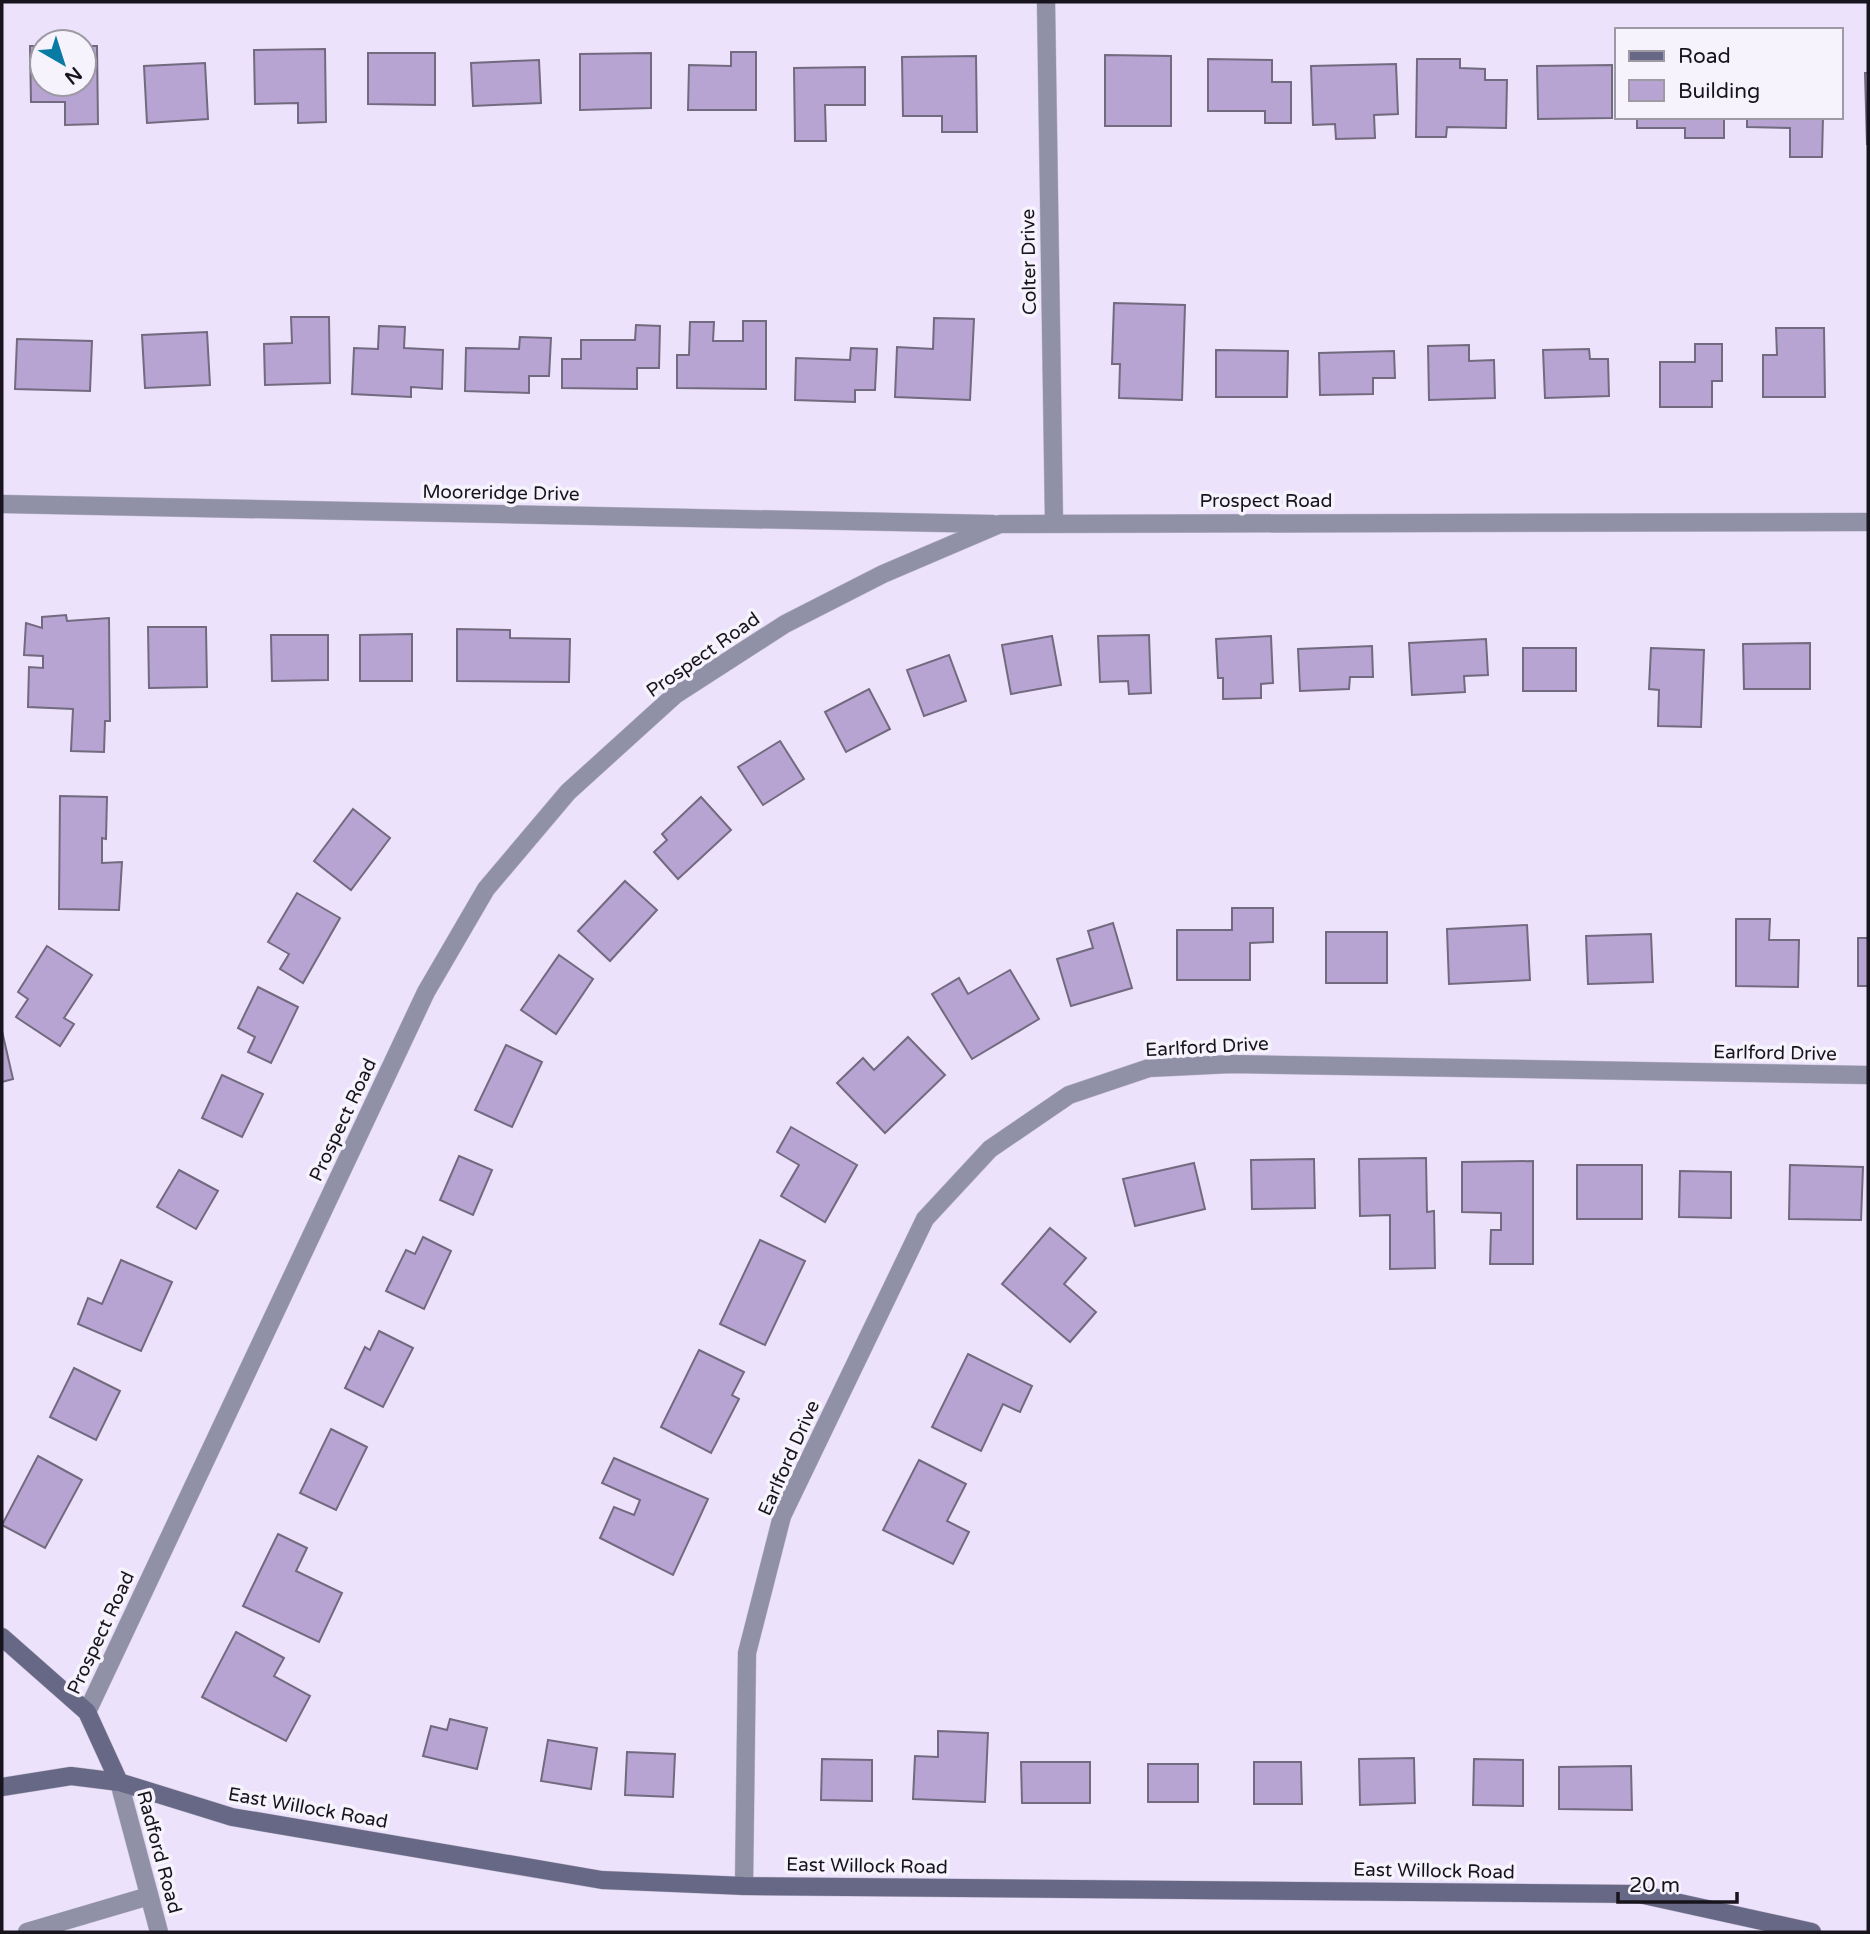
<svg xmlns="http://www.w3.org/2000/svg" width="1870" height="1934" font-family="'Varela Round',sans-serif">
  <rect width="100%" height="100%" fill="#ece2fb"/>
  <!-- building -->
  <g fill="#b7a4d3" stroke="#726a7f" stroke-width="2">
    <path d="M30 46H42V84H84V46H97L98 124 65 125V102H31Z"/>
    <path d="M325 49 326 122 298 123V103L255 104 254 50Z"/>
    <path d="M731 52H756V110H688L689 65 731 66Z"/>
    <path d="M368 53H435V105L368 104Z"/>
    <path d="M651 53V108L580 110V54Z"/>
    <path d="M1105 55 1171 56V126H1105Z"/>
    <path d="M976 56 977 132H942V116H903L902 57Z"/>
    <path d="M1208 59 1272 60V82H1291V123H1265V111H1208Z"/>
    <path d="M1417 59H1460V68L1485 69V80H1507L1506 128 1447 127 1446 137H1416Z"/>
    <path d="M539 60 541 103 473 106 471 63Z"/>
    <path d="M205 63 208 119 147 123 144 66Z"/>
    <path d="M1396 64 1398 114 1374 115 1375 138 1336 139 1335 124 1313 125 1311 66Z"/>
    <path d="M1612 65V118L1538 119 1537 66Z"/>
    <path d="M865 67V105H825L826 141H795L794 68Z"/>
    <path d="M1865 73H1868V144H1867Z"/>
    <path d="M1637 117H1724V138H1685V128H1637Z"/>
    <path d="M1747 117H1823L1822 157H1790V128L1747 127Z"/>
    <path d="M1114 303 1185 305 1182 400 1119 398 1120 364H1112Z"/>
    <path d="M291 317H329L330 383 265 385 264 344 292 343Z"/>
    <path d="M934 318 974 319 970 400 895 397 897 347 933 349Z"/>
    <path d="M743 321H766V389L677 388V355H689L690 322H714L713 341H743Z"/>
    <path d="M636 325 660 326 659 368H637V389L562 388V359H581V340H635Z"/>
    <path d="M379 326 405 327 404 348 443 350 442 389 411 387V397L352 394 354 348 378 349Z"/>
    <path d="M1776 328H1824L1825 397H1763V355H1777Z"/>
    <path d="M207 332 210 385 145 388 142 335Z"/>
    <path d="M520 337 551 338 549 376H529V393L465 391 466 348 519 349Z"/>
    <path d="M17 339 92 341 90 391 15 389Z"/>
    <path d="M1695 344H1722V381H1712V407H1660V362H1695Z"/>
    <path d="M1469 345V361L1494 360 1495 398 1429 400 1428 346Z"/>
    <path d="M851 348 877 349 875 390H855V402L795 400 796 358 850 360Z"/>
    <path d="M1589 349 1590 359H1608L1609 396 1545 398 1543 350Z"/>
    <path d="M1216 350 1288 351 1287 397H1216Z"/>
    <path d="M1394 351 1395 378H1373V394L1320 395 1319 353Z"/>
    <path d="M66 615 67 621 109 618 110 721H105L104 752 71 751 73 709 28 707 29 667 43 668V656L24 655 26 623 42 628V617Z"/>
    <path d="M148 627H206L207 687 149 688Z"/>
    <path d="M457 629 510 630V638L570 639 569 682 457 681Z"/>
    <path d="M412 634V681H360V635Z"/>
    <path d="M271 635H328V680L272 681Z"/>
    <path d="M1149 635 1151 693 1129 694 1128 681 1100 682 1098 636Z"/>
    <path d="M1052 636 1061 685 1011 694 1002 645Z"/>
    <path d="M1271 636 1273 683 1261 684V698L1223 699V678H1218L1216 639Z"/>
    <path d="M1486 639 1488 675 1464 676 1465 692 1412 695 1409 643Z"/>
    <path d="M1810 643V689H1744L1743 644Z"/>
    <path d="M1372 646 1373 677H1350L1349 689 1300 691 1298 649Z"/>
    <rect x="1523" y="648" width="53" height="43"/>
    <path d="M1651 648 1704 650 1701 727 1658 726 1659 690 1649 689Z"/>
    <path d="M949 655 966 701 924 716 907 670Z"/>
    <path d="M869 689 890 729 846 752 825 712Z"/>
    <path d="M780 741 804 779 763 805 738 767Z"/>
    <path d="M60 796 107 797 106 839 102 838V863L122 862 119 910 59 909Z"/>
    <path d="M701 797 731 830 678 879 654 852 667 840 662 834Z"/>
    <path d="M353 809 390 838 351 890 314 861Z"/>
    <path d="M625 881 657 910 610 961 578 931Z"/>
    <path d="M297 893 340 918 303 983 280 969 289 954 268 942Z"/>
    <path d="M1232 908H1273V942L1250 943V980H1177V930H1232Z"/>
    <path d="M1736 919H1770L1769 940H1799L1798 987 1736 986Z"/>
    <path d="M1113 923 1132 988 1071 1006 1057 959 1093 948 1088 931Z"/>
    <path d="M1527 925 1530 980 1449 984 1447 929Z"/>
    <rect x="1326" y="932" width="61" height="51"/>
    <path d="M1651 934 1653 982 1588 984 1586 936Z"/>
    <rect x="1858" y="938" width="10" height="48"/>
    <path d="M47 946 92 975 64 1018 74 1024 60 1046 16 1017 28 999 18 992Z"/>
    <path d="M559 955 593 979 556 1034 521 1010Z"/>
    <path d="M1010 970 1039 1019 972 1059 932 994 959 978 968 994Z"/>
    <path d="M258 987 298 1007 271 1063 248 1052 255 1037 238 1028Z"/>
    <path d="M2 1031 13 1079 2 1082Z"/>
    <path d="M908 1037 945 1075 885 1133 837 1083 863 1058 874 1070Z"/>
    <path d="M506 1045 542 1062 512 1127 475 1110Z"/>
    <path d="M222 1075 263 1094 242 1137 202 1118Z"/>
    <path d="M791 1127 857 1165 825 1222 781 1196 799 1165 777 1152Z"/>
    <path d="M459 1156 492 1170 473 1215 440 1200Z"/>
    <path d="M1426 1158 1427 1212 1434 1211 1435 1268 1390 1269V1215L1360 1216 1359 1159Z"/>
    <path d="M1314 1159 1315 1208 1252 1209 1251 1160Z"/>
    <path d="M1533 1161V1264H1490L1491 1230H1501V1213L1462 1212V1162Z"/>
    <path d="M1194 1163 1205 1209 1135 1226 1123 1179Z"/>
    <rect x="1577" y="1165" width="65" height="54"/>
    <path d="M1790 1165 1863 1167 1861 1220 1789 1219Z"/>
    <path d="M179 1170 218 1191 196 1229 157 1207Z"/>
    <path d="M1680 1171 1731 1172V1218L1679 1217Z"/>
    <path d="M1050 1228 1086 1258 1064 1284 1096 1312 1070 1342 1002 1284Z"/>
    <path d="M423 1237 451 1251 424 1309 386 1291 406 1250 415 1254Z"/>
    <path d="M760 1240 805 1261 765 1345 720 1324Z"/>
    <path d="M121 1260 172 1282 141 1351 78 1324 88 1298 102 1304Z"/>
    <path d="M379 1331 413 1348 383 1407 345 1388 365 1347 370 1350Z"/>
    <path d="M699 1350 744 1372 732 1395 739 1399 711 1453 661 1427Z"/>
    <path d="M968 1354 1032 1386 1020 1412 1003 1404 981 1451 932 1427Z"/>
    <path d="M74 1368 120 1391 96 1440 50 1417Z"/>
    <path d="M331 1429 367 1447 336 1510 300 1493Z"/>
    <path d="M38 1456 82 1480 45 1548 2 1525Z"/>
    <path d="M614 1458 708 1499 673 1575 600 1538 614 1507 634 1515 640 1500 602 1483Z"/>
    <path d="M919 1460 966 1484 947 1521 969 1532 953 1564 883 1530Z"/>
    <path d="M278 1534 307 1548 296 1571 342 1593 319 1642 243 1606Z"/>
    <path d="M236 1632 284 1658 274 1676 310 1696 286 1741 202 1697Z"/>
    <path d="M450 1719 487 1728 477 1769 423 1756 431 1726 447 1730Z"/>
    <path d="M938 1731 988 1733 985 1802 913 1799 915 1756 938 1757Z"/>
    <path d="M548 1740 597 1748 591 1789 541 1781Z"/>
    <path d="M627 1752 675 1754 673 1797 625 1795Z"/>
    <path d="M1414 1758 1415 1803 1360 1805 1359 1759Z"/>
    <path d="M822 1759 872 1760V1801L821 1800Z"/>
    <path d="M1474 1759 1523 1760V1806L1473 1805Z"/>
    <path d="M1021 1762H1090V1803H1022Z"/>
    <path d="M1254 1762H1301L1302 1804H1254Z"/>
    <rect x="1148" y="1764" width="50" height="38"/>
    <path d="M1631 1766 1632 1810 1559 1809V1767Z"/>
  </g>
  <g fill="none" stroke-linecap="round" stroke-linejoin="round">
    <!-- lane casing -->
    <g stroke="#c6bdd3" stroke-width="19">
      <path id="lane" d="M27 1932 149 1896"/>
    </g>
    <!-- street casing -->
    <g stroke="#c6bdd3" stroke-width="19">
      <g id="street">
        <path d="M1046 2 1054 522"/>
        <path d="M2 504 993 524"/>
        <path d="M87 1712 426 992 486 889 568 792 675 695 785 624 883 574 1000 524 1868 522"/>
        <path d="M119 1782 159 1932"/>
        <path d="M744 1886 747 1653 782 1516 925 1219 990 1149 1069 1095 1149 1068 1232 1064 1868 1075"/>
      </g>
    </g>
    <!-- secondary casing -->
    <g stroke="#c6bdd3" stroke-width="19">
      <g id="secondary">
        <path d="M2 1637 87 1712 119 1782"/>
        <path d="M2 1787 71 1776 119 1782 232 1817 602 1880 744 1886 1639 1894 1812 1932"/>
      </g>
    </g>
    <!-- lane -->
    <use href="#lane" stroke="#9091a6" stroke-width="18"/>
    <!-- street -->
    <use href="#street" stroke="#9091a6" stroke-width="18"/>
    <!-- secondary -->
    <use href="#secondary" stroke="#676886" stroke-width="18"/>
  </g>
  <g text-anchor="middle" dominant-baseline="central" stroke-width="7" stroke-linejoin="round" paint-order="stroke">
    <!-- street labels -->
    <g font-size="19" fill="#18141d" stroke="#f6f3fd">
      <text transform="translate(1029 262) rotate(-91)">Colter Drive</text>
      <text transform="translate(501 493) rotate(1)">Mooreridge Drive</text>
      <text x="1266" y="501">Prospect Road</text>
      <text transform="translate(703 655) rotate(-35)">Prospect Road</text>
      <text transform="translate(1207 1047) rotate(-3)">Earlford Drive</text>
      <text transform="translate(1775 1053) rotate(1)">Earlford Drive</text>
      <text transform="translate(343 1120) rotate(-65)">Prospect Road</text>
      <text transform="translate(789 1458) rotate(-66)">Earlford Drive</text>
      <text transform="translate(101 1633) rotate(-65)">Prospect Road</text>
      <text transform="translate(308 1808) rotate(10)">East Willock Road</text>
      <text transform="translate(159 1852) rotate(75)">Radford Road</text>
      <text transform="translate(867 1866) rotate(1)">East Willock Road</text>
      <text transform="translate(1434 1871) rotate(1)">East Willock Road</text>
    </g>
  </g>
  <!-- border -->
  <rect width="1870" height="1934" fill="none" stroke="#18141d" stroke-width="7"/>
  <!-- legend -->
  <rect x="1615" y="28" width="228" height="91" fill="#f6f3fd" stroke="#9d9aa3" stroke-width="2"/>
  <rect x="1629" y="51" width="35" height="10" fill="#676886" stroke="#9d9aa3" stroke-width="2"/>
  <text x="1678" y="63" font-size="21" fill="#18141d">Road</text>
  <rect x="1629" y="80" width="35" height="21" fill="#b7a4d3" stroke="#9d9aa3" stroke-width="2"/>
  <text x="1678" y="98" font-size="21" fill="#18141d">Building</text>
  <!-- north arrow -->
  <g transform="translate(63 63) rotate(141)"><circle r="33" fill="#f6f3fd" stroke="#9d9aa3" stroke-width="2"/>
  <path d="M0-5L12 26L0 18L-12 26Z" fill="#097aa3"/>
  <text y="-10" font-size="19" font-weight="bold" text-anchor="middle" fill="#18141d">N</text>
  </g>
  <!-- scale -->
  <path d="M1618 1892v10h119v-10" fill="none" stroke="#18141d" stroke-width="3.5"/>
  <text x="1629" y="1892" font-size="21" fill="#18141d" stroke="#f6f3fd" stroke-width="5" paint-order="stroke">20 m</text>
</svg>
